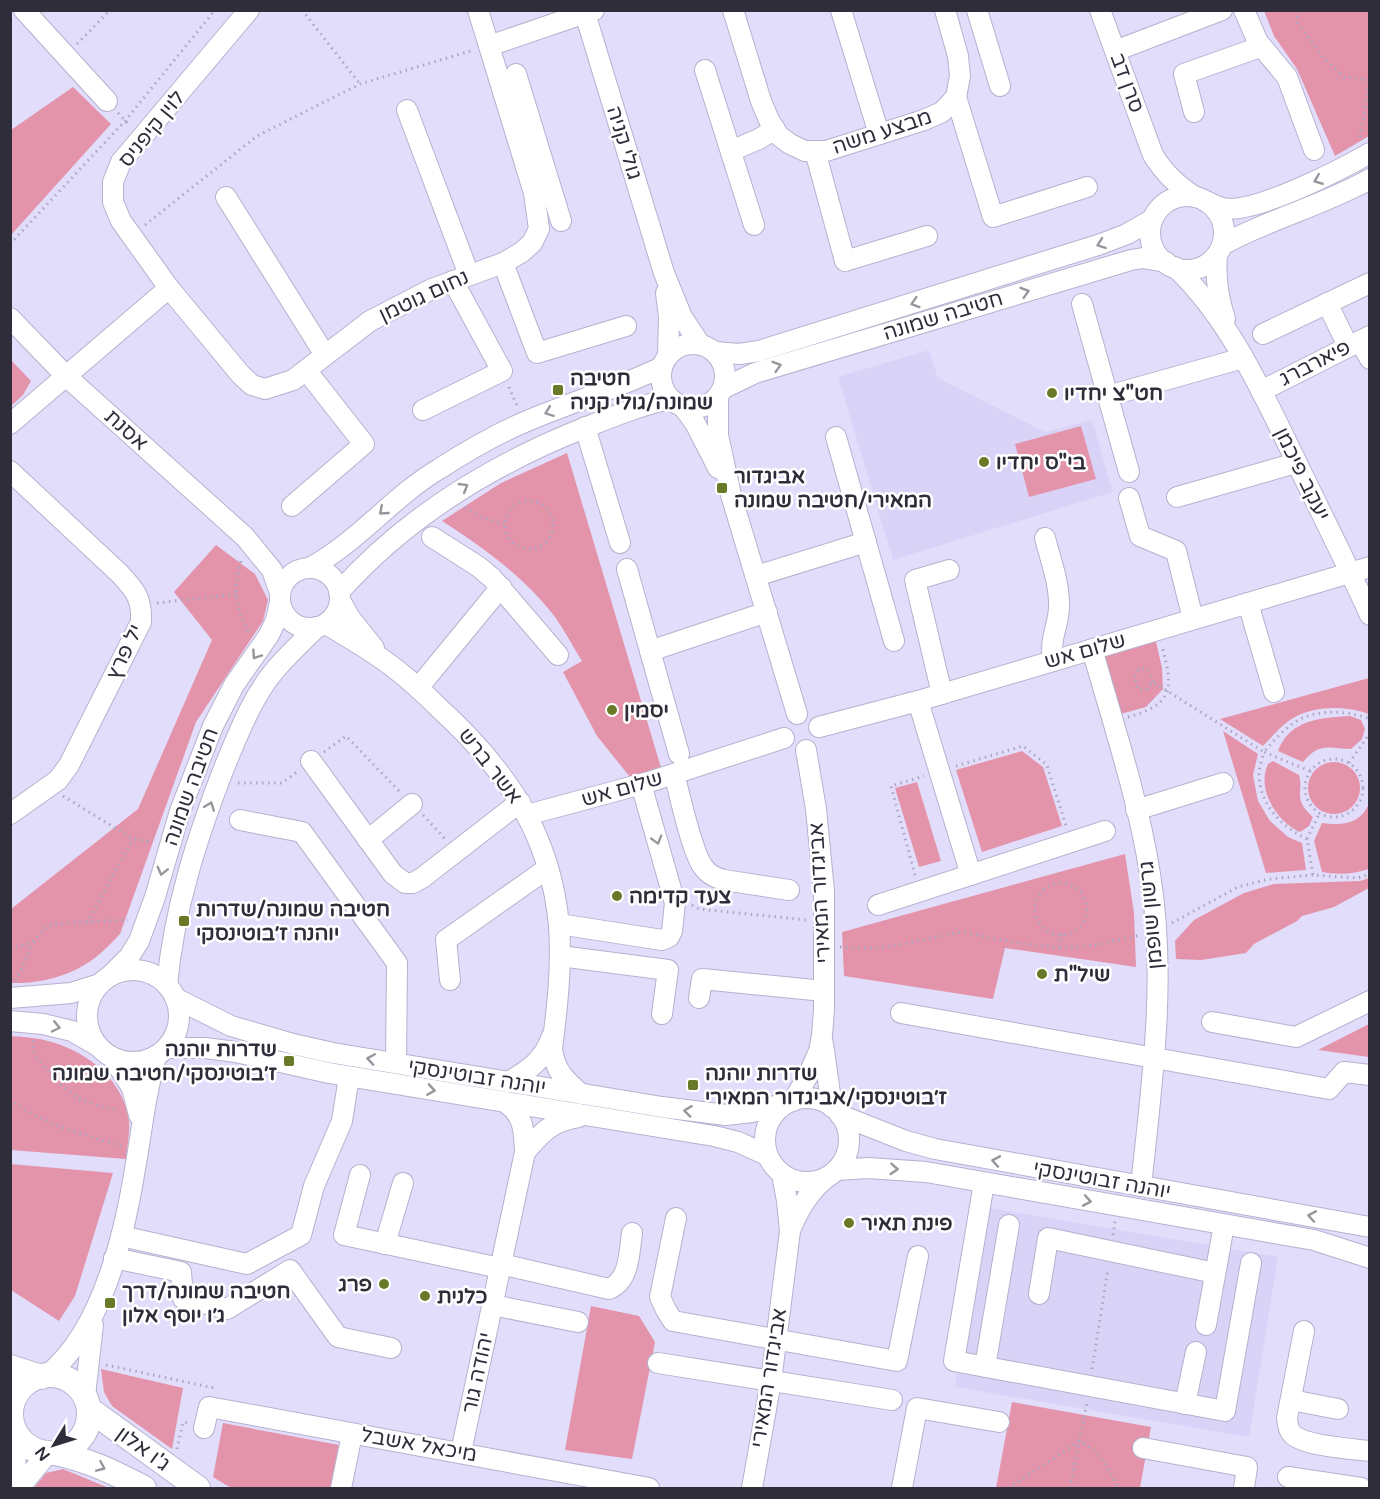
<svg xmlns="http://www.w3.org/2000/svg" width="1380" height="1499" font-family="'Varela Round','Noto Sans Hebrew',sans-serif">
  <rect width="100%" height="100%" fill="#e2ddfb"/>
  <!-- built -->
  <g fill="#dad3f8">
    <path d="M929 350 938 378 1045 432 1092 420 1113 492 893 560 838 377Z"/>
    <path d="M984 1207 1278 1257 1249 1437 955 1387Z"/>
  </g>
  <!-- green -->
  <g fill="#e494aa">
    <path d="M1264 11H1369V136L1335 156 1297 69 1274 36Z"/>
    <path d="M73 87 111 124 11 235V130Z"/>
    <path d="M11 360 31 381 23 395 11 406Z"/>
    <path d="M1081 426 1096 479 1029 497 1015 444Z"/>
    <path d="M567 453 662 771 634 782 597 736 563 672 582 661C573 647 565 631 555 617 524 577 484 548 442 521L501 483Z"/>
    <path d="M216 545 255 574 268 600 263 621 196 722 120 934C112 942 104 951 96 957 72 976 40 984 11 983V909L138 809 212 640 174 592Z"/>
    <path d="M1155 637 1162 668 1163 689 1146 707 1117 715 1105 656Z"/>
    <path d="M1369 678V714C1348 706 1316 705 1295 717 1283 723 1273 736 1263 746L1220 719Z"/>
    <path d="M1350 716 1361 720 1365 729 1362 739 1351 749C1329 748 1319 742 1303 762L1278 751C1290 719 1321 718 1350 716Z"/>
    <path d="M1223 731 1258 754 1253 775 1258 801 1270 821 1288 837 1302 843 1306 870 1266 873Z"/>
    <path d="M1022 751 1043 767 1062 826 982 852 956 770Z"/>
    <path d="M1273 761 1299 775C1304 792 1292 799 1313 817L1309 826 1300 832C1277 822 1256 789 1268 764Z"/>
    <circle cx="1334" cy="788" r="26"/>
    <path d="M917 782 941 861 919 867 895 788Z"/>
    <path d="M1369 803V869C1354 874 1339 875 1322 872L1314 841 1322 823C1342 826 1361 824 1369 803Z"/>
    <path d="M1125 854 1134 913 1136 967 1005 948 993 999 844 976 842 932Z"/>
    <path d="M1369 878V888L1334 907 1302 916 1297 921 1254 944 1246 953 1201 960 1176 959 1175 941 1194 920 1244 893 1274 884 1360 881Z"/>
    <path d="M1369 1024V1057L1318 1050Z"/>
    <path d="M11 1036C24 1037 39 1038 52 1042 89 1053 124 1081 129 1121 130 1133 127 1147 126 1159L11 1150Z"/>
    <path d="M10 1164 113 1173 75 1296 59 1321 11 1290Z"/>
    <path d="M591 1306 639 1316 655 1342 632 1459 565 1450Z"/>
    <path d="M101 1369 183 1388 172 1449 112 1406 104 1392Z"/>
    <path d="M1012 1402 1151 1427 1140 1488H996Z"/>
    <path d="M223 1423 339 1445 331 1488H231L213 1477Z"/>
    <path d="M63 1469 109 1488H34L46 1473Z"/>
  </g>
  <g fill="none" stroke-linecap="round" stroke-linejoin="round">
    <!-- minor casing -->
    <g stroke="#b6b1ce" stroke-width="22">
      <g id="minor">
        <path d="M24 10 107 101"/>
        <path d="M249 10 121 162 113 182V202L121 221 169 288 241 375 252 385 265 389 293 380 370 321 432 289 503 263 522 252 532 243 539 229 534 193 478 10"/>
        <path d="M584 10 664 273 682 317 700 344"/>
        <path d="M733 10 761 101 769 120 778 135 790 144 805 151H826L924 120 942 112 956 97 960 76 958 56 945 10"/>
        <path d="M841 10 879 134"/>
        <path d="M977 10 1000 86"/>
        <path d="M1100 10 1153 155C1165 174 1177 185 1195 197"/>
        <path d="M1258 42 1287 77 1314 150"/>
        <path d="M489 46 594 10"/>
        <path d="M1115 51 1222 10"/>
        <path d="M705 70 754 225"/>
        <path d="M516 74 561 221"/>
        <path d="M956 97 993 217 1087 187"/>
        <path d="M407 110 469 275"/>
        <path d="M1194 112 1184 74 1260 47 1244 10"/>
        <path d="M731 151 759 139 775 129"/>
        <path d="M815 151 845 261 927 236"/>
        <circle cx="1187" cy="233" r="37"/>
        <path d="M226 197 325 355"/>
        <path d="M1205 201C1211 203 1217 207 1223 208 1253 215 1342 169 1370 153"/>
        <path d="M1222 245C1269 219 1322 206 1370 179"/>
        <path d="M1217 255C1215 277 1218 297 1225 319"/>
        <path d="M503 263 537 353 626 326"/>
        <path d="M1175 267C1230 319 1262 392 1295 459 1320 511 1346 562 1370 615"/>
        <path d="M666 293 669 317 668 355"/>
        <path d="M1327 303 1348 346"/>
        <path d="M1082 304 1129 472"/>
        <path d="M10 318 67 377 245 537 272 570 280 593"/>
        <path d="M1263 334 1370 283"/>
        <path d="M1360 341 1370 359"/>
        <circle cx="693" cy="376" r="32"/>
        <path d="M715 352 739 354 759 351 1101 244 1127 234 1153 219"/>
        <path d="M724 388 755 373 1131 260 1143 258 1166 262"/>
        <path d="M1261 391 1370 336"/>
        <path d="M1108 396 1243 358"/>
        <path d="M718 398V435L731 495 797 714"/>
        <path d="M683 407 695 423 718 468"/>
        <path d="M423 410 502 371 453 281"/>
        <path d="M10 424 169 288"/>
        <path d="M585 427 620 543"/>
        <path d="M836 437 894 641"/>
        <path d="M10 471 120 574C136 591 142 599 141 622L69 765 58 780 10 814"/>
        <path d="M1177 497 1296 463"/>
        <path d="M1129 498 1140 536 1176 551 1193 619"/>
        <path d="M292 506 364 444 306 370"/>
        <path d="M432 537 479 567 492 578 558 655"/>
        <path d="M1045 538C1051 561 1060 585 1059 608 1058 628 1049 639 1053 661"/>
        <path d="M309 568C357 543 392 497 439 469 467 451 496 434 527 421 572 402 618 388 662 367"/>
        <circle cx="310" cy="598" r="30"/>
        <path d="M627 569 679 754"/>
        <path d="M756 576 866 542"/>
        <path d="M339 592C406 517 491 465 584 428 612 417 641 405 670 399"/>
        <path d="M340 600 350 618 374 648"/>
        <path d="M1248 603 1274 692"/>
        <path d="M326 624C342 634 360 644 376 655 399 670 420 689 439 708 506 769 551 834 559 926 562 967 557 1009 552 1049 555 1071 565 1080 581 1094"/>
        <path d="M1092 649C1113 723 1138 798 1150 874 1167 977 1152 1083 1141 1186"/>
        <path d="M650 651 767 612"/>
        <path d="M418 688 501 587"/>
        <path d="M942 694 915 580 949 570"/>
        <path d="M918 701 971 875"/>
        <path d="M819 727 918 701 1370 567"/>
        <path d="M311 761 393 874 405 883H413L422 878 520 802"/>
        <path d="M674 774C680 795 692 854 704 868 709 875 716 878 724 880L789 890"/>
        <path d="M1136 810 1223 783"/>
        <path d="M527 815 649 782 784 738"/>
        <path d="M240 820 302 832 397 963 396 1063"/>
        <path d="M368 840 412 804"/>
        <path d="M878 905 1105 831"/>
        <path d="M559 924 662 940 669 937 672 931 675 903 641 784"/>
        <path d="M560 956 668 970 662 1014"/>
        <circle cx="133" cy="1016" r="46"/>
        <path d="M111 975 129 957 139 941 155 897 180 811 213 726 234 685 269 635 276 620 280 602"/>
        <path d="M450 980 446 940 548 868"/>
        <path d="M167 985C174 908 198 834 226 763 239 732 253 696 275 670 288 655 303 641 317 627"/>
        <path d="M10 998 71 993 100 984"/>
        <path d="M175 998 231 1026 293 1044 333 1053 662 1107 726 1115 752 1112 787 1103"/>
        <path d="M699 998 702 979 824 991"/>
        <path d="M901 1013 1329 1089 1344 1072 1370 1075"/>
        <path d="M10 1021 43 1024 72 1031 98 1046"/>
        <path d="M1212 1022 1296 1037 1370 1001"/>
        <path d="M823 1044 832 1107"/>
        <path d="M167 1048H205L236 1052 329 1073 714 1136 738 1142 767 1155"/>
        <path d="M113 1058 132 1088 139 1115"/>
        <path d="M508 1082C529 1070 544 1060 552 1036"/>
        <circle cx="807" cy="1140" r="42"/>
        <path d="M793 1101 809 1074 819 1051 822 1036 824 1009V891L816 809 806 750"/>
        <path d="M840 1115 906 1141 935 1149 1370 1227"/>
        <path d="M525 1152C543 1131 551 1122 579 1117"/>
        <path d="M836 1170 868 1168 926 1172 1314 1240 1370 1258"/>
        <path d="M360 1175 344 1235 500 1268"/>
        <path d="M984 1183 954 1361 1225 1411 1251 1263"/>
        <path d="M676 1218 660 1297 666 1310 673 1321 897 1361 918 1256"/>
        <path d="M791 1228C800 1207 809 1192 827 1177"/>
        <path d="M121 1236 247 1264 301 1235 314 1186 342 1121 349 1077"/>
        <path d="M385 1244 403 1183"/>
        <path d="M114 1258 181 1272 183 1298 227 1309 290 1270 338 1337 391 1348"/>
        <path d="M501 1264 609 1289C630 1280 629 1253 632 1233"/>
        <path d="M1039 1294 1048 1238 1215 1273"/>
        <path d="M492 1305 578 1322"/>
        <path d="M1206 1325 1224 1225"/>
        <path d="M1304 1331 1287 1418C1288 1427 1289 1434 1298 1438 1312 1446 1352 1449 1370 1451"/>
        <path d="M658 1363 892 1400"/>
        <path d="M985 1367 1009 1225"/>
        <path d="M46 1376C102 1332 124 1237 135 1169 142 1131 145 1094 156 1057"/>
        <path d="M85 1396 93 1325"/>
        <path d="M1291 1400 1338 1409"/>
        <path d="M1185 1404 1196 1352"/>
        <path d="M204 1428 209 1407 649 1488"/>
        <path d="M1143 1448 1247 1467 1244 1488"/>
        <path d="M461 1452 525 1152C524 1131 524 1115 506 1103"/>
        <path d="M1288 1477 1361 1488"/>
        <path d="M14 1488 17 1434"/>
        <path d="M19 1488 48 1453"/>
        <path d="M341 1488 352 1434"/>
        <path d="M752 1488 771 1381 790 1231 787 1201 782 1174"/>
        <path d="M902 1488 917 1408 999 1422"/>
      </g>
    </g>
    <!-- major casing -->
    <g stroke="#b6b1ce" stroke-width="26">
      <g id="major">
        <path d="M10 1367 41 1377"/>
        <circle cx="50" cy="1414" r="39"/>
        <path d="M89 1409 198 1488"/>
        <path d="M55 1453C89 1460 113 1472 144 1488"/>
      </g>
    </g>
    <!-- path -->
    <g stroke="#aba7c0" stroke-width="3" stroke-dasharray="1.5 4.5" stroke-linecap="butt">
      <path d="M302 10 360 84"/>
      <path d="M1296 10 1298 23 1321 55 1344 77 1369 80"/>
      <path d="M77 44 110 10"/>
      <path d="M118 113 130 126"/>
      <path d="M1360 137 1370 80"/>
      <path d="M145 225 257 136 360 84 474 50"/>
      <path d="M10 244 125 121 215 10"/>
      <path d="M509 387 518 408"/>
      <circle cx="529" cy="525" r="24"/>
      <path d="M465 507 480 517 504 524"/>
      <path d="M241 561C233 593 235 603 248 632"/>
      <path d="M157 603 236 594"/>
      <path d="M1153 682 1150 671 1141 668 1136 672 1134 678 1139 690H1146L1153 682 1264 752C1273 741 1283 730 1295 722 1315 709 1348 710 1370 719"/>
      <path d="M1128 717C1173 705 1174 688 1162 647"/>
      <path d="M324 752 346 736 399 791"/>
      <circle cx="1334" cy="788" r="29"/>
      <path d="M1349 763 1370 733"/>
      <path d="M956 766 1023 746 1047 765 1066 826"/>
      <path d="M1310 771 1264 752C1262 759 1259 768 1259 775 1260 805 1281 826 1307 839L1313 875 1358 878 1370 874"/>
      <path d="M238 783H282L297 772"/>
      <path d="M63 796 133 839 152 842"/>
      <path d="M423 815 445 839"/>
      <path d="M1307 839 1319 814"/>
      <path d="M915 875 891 786 924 776"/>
      <circle cx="1061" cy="909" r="26"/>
      <path d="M692 905 699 909 807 920"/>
      <path d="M87 923 133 839"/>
      <path d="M1172 923 1238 887 1269 879 1313 875"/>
      <path d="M840 947 874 948 903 944 962 932 1017 943 1059 948 1097 945 1140 935"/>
      <path d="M1059 947 1062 934"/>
      <path d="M10 949 34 941"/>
      <path d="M16 981C23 967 33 935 47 927 58 921 112 921 128 920"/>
      <path d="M33 1040 34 1054 56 1081 79 1099 109 1109H119"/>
      <path d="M216 1069 245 1074"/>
      <path d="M10 1099C42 1125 83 1134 121 1146"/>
      <path d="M1113 1235 1115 1221"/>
      <path d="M106 1365 214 1388 213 1391"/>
      <path d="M1092 1369 1108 1269"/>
      <path d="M177 1449 183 1422 188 1423"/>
      <path d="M1008 1488 1080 1441 1098 1453 1119 1488"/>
      <path d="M1070 1488 1087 1402"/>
    </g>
    <!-- minor -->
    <use href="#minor" stroke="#fff" stroke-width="20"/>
    <!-- major -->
    <use href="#major" stroke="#fff" stroke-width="24"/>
  </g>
  <!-- one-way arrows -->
  <defs><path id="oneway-chevron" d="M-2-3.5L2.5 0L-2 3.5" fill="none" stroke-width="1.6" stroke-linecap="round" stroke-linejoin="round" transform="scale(1.5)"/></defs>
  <g stroke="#97969c">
    <use href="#oneway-chevron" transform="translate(1318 180) rotate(158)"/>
    <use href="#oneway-chevron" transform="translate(1101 244) rotate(160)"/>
    <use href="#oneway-chevron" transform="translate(1025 292) rotate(-17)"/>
    <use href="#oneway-chevron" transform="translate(915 303) rotate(163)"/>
    <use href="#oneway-chevron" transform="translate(777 366) rotate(-17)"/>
    <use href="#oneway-chevron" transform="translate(549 412) rotate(159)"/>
    <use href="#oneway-chevron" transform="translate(464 487) rotate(-31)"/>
    <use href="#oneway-chevron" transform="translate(383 511) rotate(139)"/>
    <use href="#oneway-chevron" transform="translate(256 655) rotate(124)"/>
    <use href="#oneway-chevron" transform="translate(210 806) rotate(-69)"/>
    <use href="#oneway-chevron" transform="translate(657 840) rotate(74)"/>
    <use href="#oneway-chevron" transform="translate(162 871) rotate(104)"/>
    <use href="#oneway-chevron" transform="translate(56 1027) rotate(12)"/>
    <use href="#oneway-chevron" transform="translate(371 1059) rotate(-171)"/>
    <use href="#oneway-chevron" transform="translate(431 1090) rotate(9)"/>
    <use href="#oneway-chevron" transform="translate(688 1111) rotate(-173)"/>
    <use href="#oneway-chevron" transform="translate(996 1161) rotate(-170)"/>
    <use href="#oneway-chevron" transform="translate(894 1169) rotate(4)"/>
    <use href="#oneway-chevron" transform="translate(1087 1201) rotate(10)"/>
    <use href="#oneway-chevron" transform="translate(1312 1216) rotate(-170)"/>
    <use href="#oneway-chevron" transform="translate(101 1467) rotate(23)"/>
  </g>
  <!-- markers -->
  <g fill="#687927" stroke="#fff" stroke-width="2">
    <rect x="552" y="384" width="12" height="12" rx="3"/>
    <circle cx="1052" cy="393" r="6"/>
    <circle cx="984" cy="462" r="6"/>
    <rect x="716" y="482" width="12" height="12" rx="3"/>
    <circle cx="612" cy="710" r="6"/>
    <circle cx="617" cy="896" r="6"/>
    <rect x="178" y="915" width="12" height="12" rx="3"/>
    <circle cx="1042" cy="974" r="6"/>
    <rect x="283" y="1055" width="12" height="12" rx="3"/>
    <rect x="687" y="1079" width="12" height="12" rx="3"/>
    <circle cx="849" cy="1223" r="6"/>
    <circle cx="384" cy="1284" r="6"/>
    <circle cx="425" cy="1296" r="6"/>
    <rect x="104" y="1297" width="12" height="12" rx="3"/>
  </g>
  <g text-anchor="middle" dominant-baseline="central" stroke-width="5" stroke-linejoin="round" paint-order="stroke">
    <!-- street labels -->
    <g font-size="21" fill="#2f2d39" stroke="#fff">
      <text transform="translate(1127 83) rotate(70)">סרן דב</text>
      <text transform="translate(152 129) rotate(-51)">לוין קיפניס</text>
      <text transform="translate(882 132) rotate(-18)">מבצע משה</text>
      <text transform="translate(624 143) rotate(73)">גולי קניה</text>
      <text transform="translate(424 296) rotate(-25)">נחום גוטמן</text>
      <text transform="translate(943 316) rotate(-17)">חטיבה שמונה</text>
      <text transform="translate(1315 363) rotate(-27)">פיארברג</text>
      <text transform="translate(126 430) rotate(42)">אסנת</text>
      <text transform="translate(1302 474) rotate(64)">יעקב פיכמן</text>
      <text transform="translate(1085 651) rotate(-16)">שלום אש</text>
      <text transform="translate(125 652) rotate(-65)">יל פרץ</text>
      <text transform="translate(490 766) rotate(52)">אשר ברש</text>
      <text transform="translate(191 787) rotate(-70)">חטיבה שמונה</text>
      <text transform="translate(622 789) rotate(-16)">שלום אש</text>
      <text transform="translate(820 893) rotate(-93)">אביגדור המאירי</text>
      <text transform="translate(1151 915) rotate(-95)">גרשון שופמן</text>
      <text transform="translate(477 1077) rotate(9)">יוהנה זבוטינסקי</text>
      <text transform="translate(1102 1180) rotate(10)">יוהנה זבוטינסקי</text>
      <text transform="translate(478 1373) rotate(-78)">יהודה גור</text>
      <text transform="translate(769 1378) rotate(-81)">אביגדור המאירי</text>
      <text transform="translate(419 1445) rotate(10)">מיכאל אשבל</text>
      <text transform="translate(143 1449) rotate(36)">ג'ו אלון</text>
    </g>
    <!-- poi labels -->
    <g font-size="21" font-weight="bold" fill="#2f2d39" stroke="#fff" text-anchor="start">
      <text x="570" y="378">חטיבה<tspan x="570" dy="24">שמונה/גולי קניה</tspan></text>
      <text x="1064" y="393">חט"צ יחדיו</text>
      <text x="996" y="462">בי"ס יחדיו</text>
      <text x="734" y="476">אביגדור<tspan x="734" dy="24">המאירי/חטיבה שמונה</tspan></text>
      <text x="624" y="710">יסמין</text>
      <text x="629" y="896">צעד קדימה</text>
      <text x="196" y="909">חטיבה שמונה/שדרות<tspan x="196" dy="24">יוהנה ז׳בוטינסקי</tspan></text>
      <text x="1054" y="974">שיל"ת</text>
      <text x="277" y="1049" text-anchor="end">שדרות יוהנה<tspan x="277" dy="24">ז׳בוטינסקי/חטיבה שמונה</tspan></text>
      <text x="705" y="1073">שדרות יוהנה<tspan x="705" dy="24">ז׳בוטינסקי/אביגדור המאירי</tspan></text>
      <text x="861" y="1223">פינת תאיר</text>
      <text x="372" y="1284" text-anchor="end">פרג</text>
      <text x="122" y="1291">חטיבה שמונה/דרך<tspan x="122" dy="24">ג׳ו יוסף אלון</tspan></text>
      <text x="437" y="1296">כלנית</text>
    </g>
  </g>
  <!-- border -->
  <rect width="1380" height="1499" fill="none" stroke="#2f2d39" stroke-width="24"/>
  <!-- north arrow -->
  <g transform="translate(54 1445) rotate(232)" stroke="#ffffff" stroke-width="4.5" paint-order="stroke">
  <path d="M0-4.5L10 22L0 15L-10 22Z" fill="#2f2d39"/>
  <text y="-9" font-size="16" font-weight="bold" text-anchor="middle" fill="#2f2d39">N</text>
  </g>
</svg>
